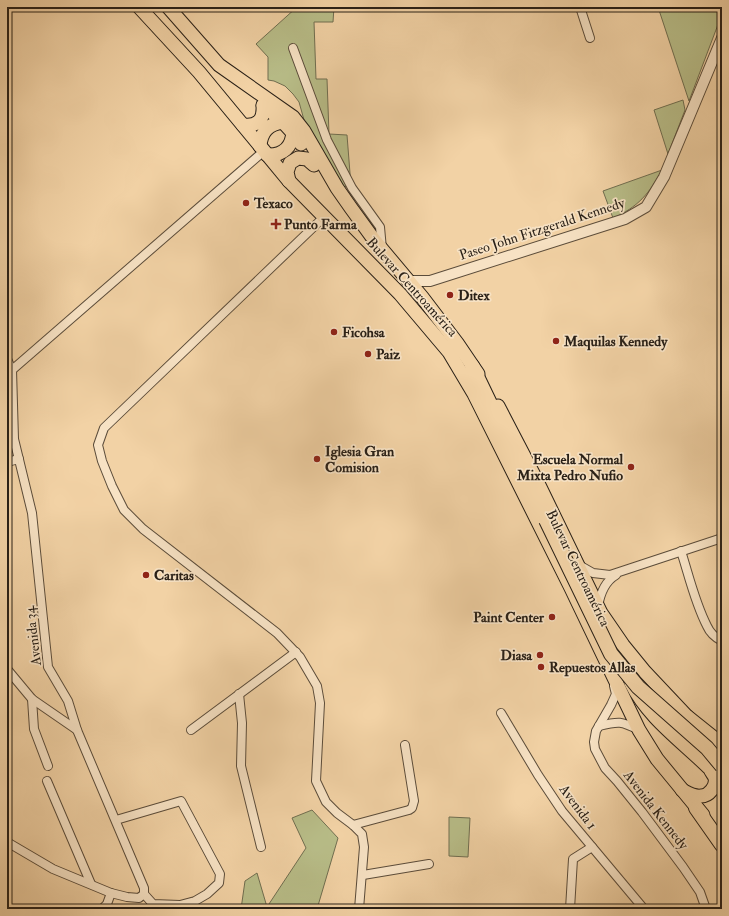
<svg xmlns="http://www.w3.org/2000/svg" width="729" height="916" font-family="'IM FELL Double Pica',serif">
  <rect width="100%" height="100%" fill="#f2d2a5"/>
  <filter id="stains"><feTurbulence type="fractalNoise" baseFrequency=".005" numOctaves="4"/><feColorMatrix values="0 0 0 0 .2 0 0 0 0 .09 0 0 0 0 .02 0 0 0 .5 -.17"/></filter>
  <radialGradient id="worn" r=".72"><stop offset=".6" stop-color="#630" stop-opacity="0"/><stop offset="1" stop-color="#630" stop-opacity=".3"/></radialGradient>
  <!-- green -->
  <g fill="#b8bd88" stroke="#706e50">
    <path d="M297 7H334L333 22H314L316 79H327L329 134 347 135 351 186 339 187 306 127 299 102 293 94 285 86 274 81 268 80V57L256 44Z"/>
    <path d="M658 7H722V14L689 101Z"/>
    <path d="M683 100 685 110 668 154 654 110Z"/>
    <path d="M662 170C649 194 638 207 613 218L603 191Z"/>
    <path d="M312 810 338 838 317 909H241L245 881 257 873 267 907 306 848 292 818Z"/>
    <path d="M449 817 470 818 468 857 449 856Z"/>
  </g>
  <g fill="none" stroke-linecap="round" stroke-linejoin="round">
    <!-- minor casing -->
    <g stroke="#5b4c3a" stroke-width="10">
      <g id="minor">
        <path d="M580 7 590 38"/>
        <path d="M293 48 327 140 352 188 380 227 382 249"/>
        <path d="M325 216 104 428 98 445 102 461 112 486 124 510 143 529 277 633 300 657 317 686 320 703 316 781 326 802 337 813 353 825 362 834 364 847 359 909"/>
        <path d="M7 359 12 370 14 439 32 513 48 667 68 701 77 730 144 888V894"/>
        <path d="M12 370 264 151"/>
        <path d="M7 462 19 459"/>
        <path d="M681 551C689 576 695 603 707 626 710 633 716 638 722 641"/>
        <path d="M579 565 593 573 610 575 722 538"/>
        <path d="M598 607C600 594 604 582 616 575"/>
        <path d="M7 669 32 699 77 730"/>
        <path d="M614 686 616 694 611 705 596 731 594 742 595 749 605 768 617 781 642 812 683 867 700 892 706 909"/>
        <path d="M239 694 242 723 241 766 261 847"/>
        <path d="M32 699 34 729 48 766"/>
        <path d="M501 713 538 775 562 811 644 909"/>
        <path d="M599 726C619 721 621 721 639 730"/>
        <path d="M191 730 296 652"/>
        <path d="M47 781 91 884"/>
        <path d="M116 820 181 801 220 874 219 883 207 894 195 901 180 905 153 904 144 894"/>
        <path d="M353 825 409 810 412 808 414 801 405 745"/>
        <path d="M7 842 53 869 111 893 127 897 139 898 144 894"/>
        <path d="M363 875 429 864"/>
        <path d="M102 909 107 904 111 893"/>
        <path d="M570 909 573 859 592 847"/>
      </g>
    </g>
    <!-- tertiary casing -->
    <g stroke="#5b4c3a" stroke-width="12">
      <path id="tertiary" d="M408 281H430L625 219 646 207 664 177 722 38"/>
    </g>
    <!-- primary casing -->
    <g stroke="#292017" stroke-width="15">
      <g id="primary">
        <path d="M139 7 199 72 289 181 400 294 449 352 474 394 571 588 639 730 657 759 703 815"/>
        <path d="M168 7 219 65 293 117 304 131 337 188 351 208 375 241 422 297 457 343 478 374"/>
        <path d="M263 105C277 117 291 128 301 144"/>
        <path d="M243 125C257 127 264 120 263 106"/>
        <path d="M260 146C261 132 268 124 283 122"/>
        <path d="M267 155C283 156 292 147 293 132"/>
        <path d="M289 181 287 172 290 163 298 158 307 159 314 165"/>
        <path d="M498 406 537 481 601 613 623 645 645 672 694 724"/>
        <path d="M631 683C648 718 682 741 710 769 711 772 714 775 715 778 717 786 709 796 701 796 694 797 688 793 682 790"/>
        <path d="M707 738 722 755"/>
      </g>
    </g>
    <!-- trunk casing -->
    <g stroke="#292017" stroke-width="16">
      <g id="trunk">
        <path d="M472 366 546 520"/>
        <path d="M687 717 722 745"/>
        <path d="M696 808 722 845"/>
      </g>
    </g>
    <!-- minor -->
    <use href="#minor" stroke="#f7e2c4" stroke-width="8"/>
    <!-- tertiary -->
    <use href="#tertiary" stroke="#f7e2c4" stroke-width="10"/>
    <!-- primary -->
    <use href="#primary" stroke="#f2d2a5" stroke-width="13"/>
    <!-- trunk -->
    <use href="#trunk" stroke="#f2d2a5" stroke-width="14"/>
    <!-- trunk-bridge casing -->
    <g stroke="#292017" stroke-width="16" stroke-linecap="butt">
      <path id="trunk-bridge" d="M546 520 611 654 638 687 707 748 722 766"/>
    </g>
    <!-- trunk-bridge -->
    <use href="#trunk-bridge" stroke="#f2d2a5" stroke-width="14"/>
  </g>
  <!-- markers -->
  <g fill="#8f2418" stroke="#f7e2c4" stroke-width="1.5">
    <circle cx="246" cy="203" r="4"/>
    <path d="M274 218h4v4h4v4h-4v4h-4v-4h-4v-4h4z"/>
    <circle cx="450" cy="295" r="4"/>
    <circle cx="334" cy="332" r="4"/>
    <circle cx="556" cy="341" r="4"/>
    <circle cx="368" cy="354" r="4"/>
    <circle cx="317" cy="459" r="4"/>
    <circle cx="631" cy="467" r="4"/>
    <circle cx="146" cy="575" r="4"/>
    <circle cx="552" cy="617" r="4"/>
    <circle cx="540" cy="655" r="4"/>
    <circle cx="541" cy="667" r="4"/>
  </g>
  <g text-anchor="middle" dominant-baseline="central" stroke-width="3.5" stroke-linejoin="round" paint-order="stroke">
    <!-- poi labels -->
    <g font-size="14" font-weight="bold" fill="#292017" stroke="#f7e2c4" text-anchor="start">
      <text x="254" y="203">Texaco</text>
      <text x="284" y="224">Punto Farma</text>
      <text x="458" y="295">Ditex</text>
      <text x="342" y="332">Ficohsa</text>
      <text x="564" y="341">Maquilas Kennedy</text>
      <text x="376" y="354">Paiz</text>
      <text x="325" y="451">Iglesia Gran<tspan x="325" dy="16">Comision</tspan></text>
      <text x="623" y="459" text-anchor="end">Escuela Normal<tspan x="623" dy="16">Mixta Pedro Nufio</tspan></text>
      <text x="154" y="575">Caritas</text>
      <text x="544" y="617" text-anchor="end">Paint Center</text>
      <text x="532" y="655" text-anchor="end">Diasa</text>
      <text x="549" y="667">Repuestos Allas</text>
    </g>
    <!-- street labels -->
    <g font-size="14" fill="#292017" stroke="#f7e2c4">
      <text transform="translate(542 229) rotate(-18)">Paseo John Fitzgerald Kennedy</text>
      <text transform="translate(412 287) rotate(48)">Bulevar Centroamérica</text>
      <text transform="translate(578 568) rotate(64)">Bulevar Centroamérica</text>
      <text transform="translate(33 636) rotate(-97)">Avenida 34</text>
      <text transform="translate(578 807) rotate(53)">Avenida 1</text>
      <text transform="translate(656 810) rotate(52)">Avenida Kennedy</text>
    </g>
  </g>
  <!-- margin -->
  <rect width="729" height="916" fill="none" stroke="#f2d2a5" stroke-width="24"/>
  <rect x="8" y="8" width="713" height="900" fill="none" stroke="#292017" stroke-width="2"/>
  <rect x="12" y="12" width="705" height="892" fill="none" stroke="#292017"/>
  <rect width="100%" height="100%" filter="url(#stains)"/>
  <rect width="100%" height="100%" fill="url(#worn)"/>
</svg>
